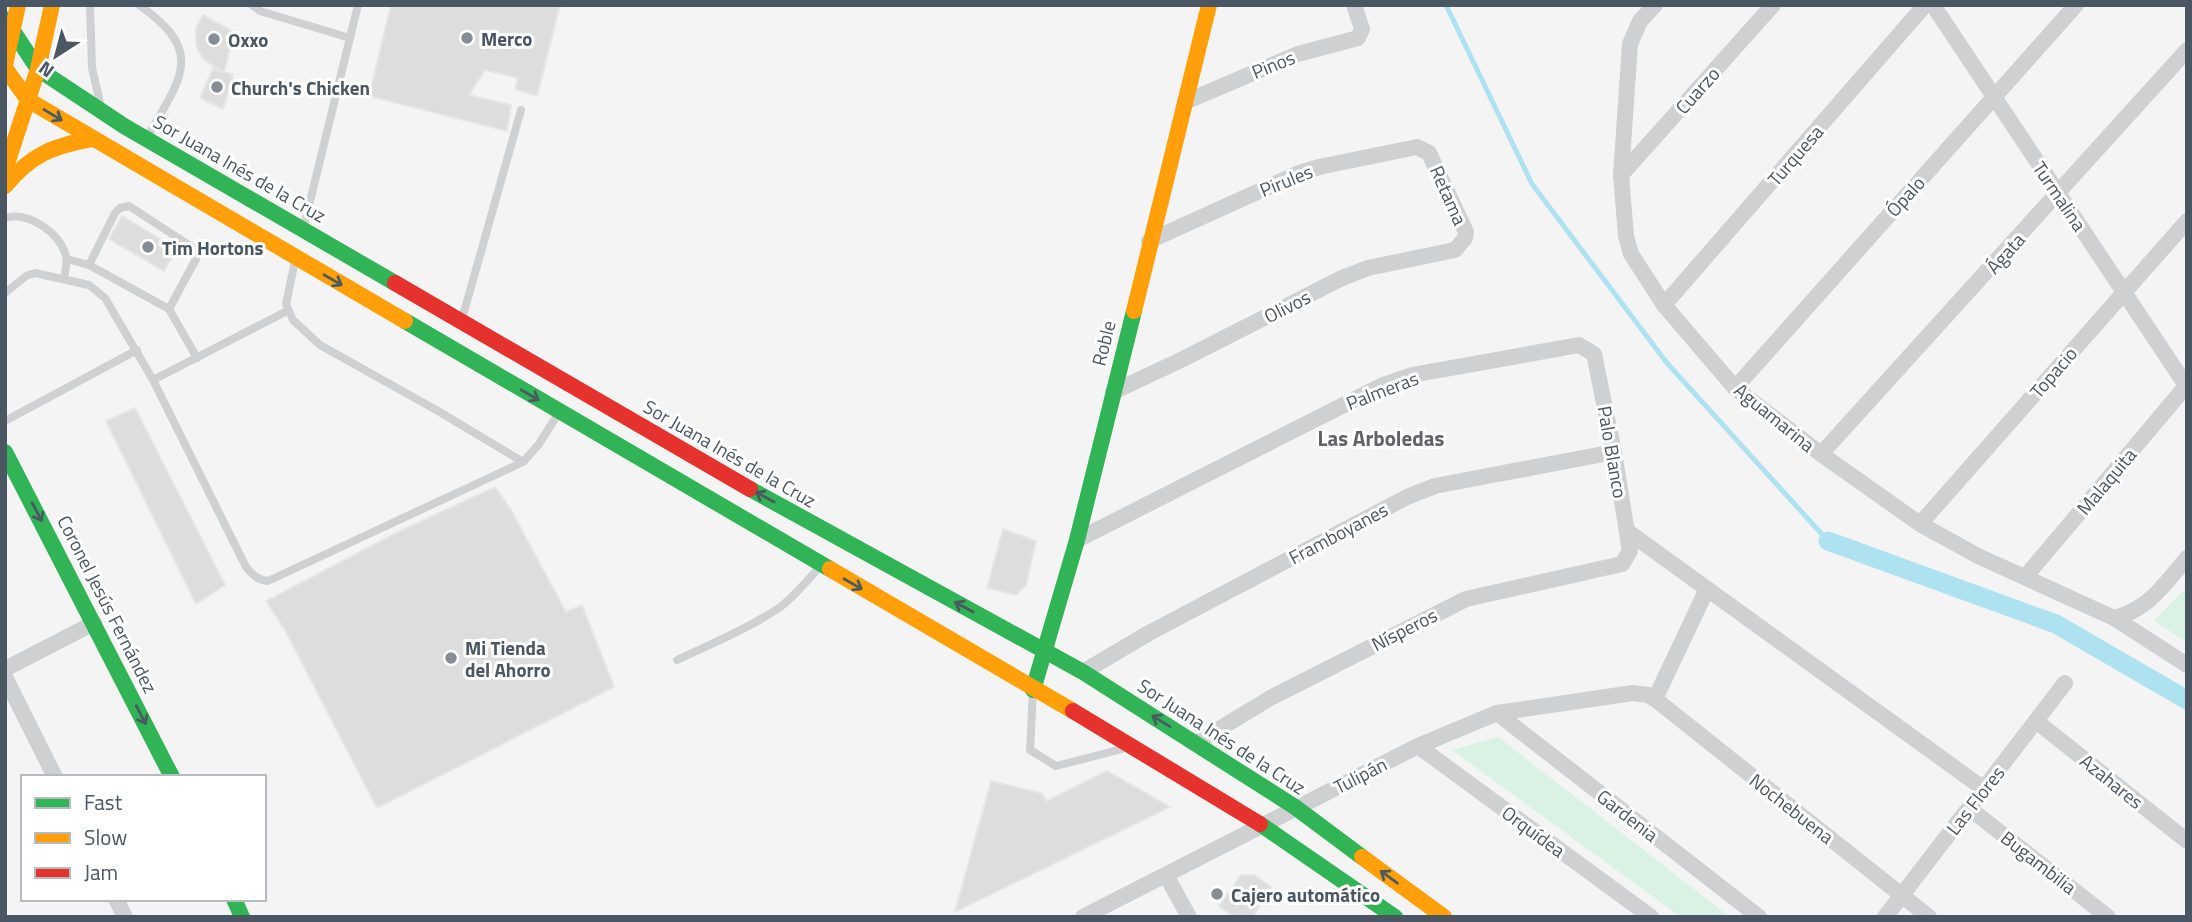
<svg xmlns="http://www.w3.org/2000/svg" width="2192" height="922" font-family="'Titillium Web',sans-serif">
  <rect width="100%" height="100%" fill="#f4f4f4"/>
  <!-- green -->
  <g fill="#d9f2e3">
    <path d="M2187 587V642L2154 621Z"/>
    <path d="M1498 737 1730 917H1681L1452 750Z"/>
  </g>
  <g fill="none" stroke-linecap="round" stroke-linejoin="round">
    <!-- stream -->
    <path stroke="#aee2f0" stroke-width="5" d="M1446 5 1532 184 1667 363 1828 541"/>
    <!-- canal -->
    <path stroke="#aee2f0" stroke-width="19" d="M1828 541 2056 624 2187 700"/>
  </g>
  <!-- building -->
  <g fill="#ddddde" stroke="#e5e6e7" stroke-width="2">
    <path d="M391 5H560L537 96 515 89 518 78 485 70 469 95 511 105 507 131 369 96Z"/>
    <path d="M203 15 234 32 224 72 233 75 223 109 200 98 213 68 223 72 203 59 196 45V28Z"/>
    <path d="M122 216 177 249 164 271 109 239Z"/>
    <path d="M135 408 225 585 196 604 106 421Z"/>
    <path d="M495 487 511 510 566 612 582 605 614 687 377 808 285 630 266 601 396 533Z"/>
    <path d="M1003 529 1036 541 1026 585 1016 595 987 588Z"/>
    <path d="M1107 771 1170 807 955 912 991 781 1041 793 1047 801Z"/>
    <path d="M1241 875H1254L1271 887 1253 917H1234L1219 906Z"/>
  </g>
  <g fill="none" stroke-linecap="round" stroke-linejoin="round">
    <!-- lane -->
    <g stroke="#ced0d2" stroke-width="8">
      <path d="M90 5 92 68 100 103"/>
      <path d="M139 5C206 52 181 77 148 136"/>
      <path d="M252 5 260 11 350 38"/>
      <path d="M5 218C29 211 60 233 66 256 68 263 65 271 64 278"/>
      <path d="M304 226 358 5"/>
      <path d="M67 259 89 265 169 309 197 358"/>
      <path d="M295 261 286 304 293 320 320 345 438 411 523 462 539 444 558 414"/>
      <path d="M89 265 115 213 120 208 129 206 192 247 196 254V259L169 309"/>
      <path d="M5 293 26 276 35 273 89 285 105 298 153 380 246 567C253 575 257 580 268 581L523 462"/>
      <path d="M462 319 521 110"/>
      <path d="M153 380 287 311"/>
      <path d="M5 421 137 350"/>
      <path d="M677 660C711 644 747 629 779 608 795 596 808 580 821 565"/>
      <path d="M1033 691 1030 750 1056 766 1126 748"/>
    </g>
    <!-- street -->
    <g stroke="#ced0d2" stroke-width="16">
      <path d="M1655 5 1640 21 1630 44 1621 175 1626 236 1631 254 1664 305 1735 388 1821 454 1920 524 1978 556 2114 618C2150 609 2164 584 2187 558"/>
      <path d="M1933 5 2187 387"/>
      <path d="M1185 102 1298 54 1358 38 1362 29 1354 5"/>
      <path d="M1621 175 1773 5"/>
      <path d="M1664 305 1925 5"/>
      <path d="M1735 388 2076 5"/>
      <path d="M1113 392 1183 359 1342 278 1368 268 1455 250 1465 238 1466 232 1429 153 1417 147 1319 167 1299 173 1149 241"/>
      <path d="M1821 454 2187 50"/>
      <path d="M1920 524 2187 221"/>
      <path d="M1627 531 1984 789"/>
      <path d="M1077 540 1383 385 1412 375 1579 345 1594 354 1614 452 1630 551 1622 564 1466 599 1272 697 1196 743"/>
      <path d="M2026 576 2187 385"/>
      <path d="M2114 618 2187 665"/>
      <path d="M5 669 94 623"/>
      <path d="M1083 672 1149 633 1407 497 1435 486 1614 452"/>
      <path d="M5 677 55 777"/>
      <path d="M1655 699 1707 589"/>
      <path d="M1497 713 1759 917"/>
      <path d="M2036 721 2187 841"/>
      <path d="M1418 746 1651 917"/>
      <path d="M1969 808 2108 917"/>
      <path d="M1166 875 1189 917"/>
      <path d="M116 899 125 917"/>
      <path d="M1083 917 1418 746 1497 713 1633 693 1648 695 1655 699 1929 917"/>
      <path d="M1885 917 2065 683"/>
    </g>
    <!-- fast -->
    <g stroke="#30b455" stroke-width="16">
      <path d="M5 19 38 69 124 126 395 283"/>
      <path d="M405 321 830 569"/>
      <path d="M5 452 172 777"/>
      <path d="M750 489 1083 672 1295 807 1362 857"/>
      <path d="M1033 690 1077 540 1134 311"/>
      <path d="M1260 824 1395 917"/>
      <path d="M234 899 242 917"/>
    </g>
    <!-- slow -->
    <g stroke="#ff9f0a" stroke-width="16">
      <path d="M5 65 18 5"/>
      <path d="M5 68 28 100 405 321"/>
      <path d="M5 170 38 69 52 5"/>
      <path d="M5 186C31 155 52 146 92 139"/>
      <path d="M1134 311 1209 5"/>
      <path d="M830 569 1073 711"/>
      <path d="M1362 857 1444 917"/>
    </g>
    <!-- jam -->
    <g stroke="#e5322d" stroke-width="16">
      <path d="M395 283 750 489"/>
      <path d="M1073 711 1260 824"/>
    </g>
  </g>
  <!-- one-way arrows -->
  <defs><path id="oneway-shaft" d="M-6 0H5M1.5-3L5.5 0L1.5 3" fill="none" stroke-width="1.6" stroke-linecap="round" stroke-linejoin="round" transform="scale(1.75)"/></defs>
  <g stroke="#495b60">
    <use href="#oneway-shaft" transform="translate(53 115) rotate(31)"/>
    <use href="#oneway-shaft" transform="translate(333 280) rotate(30)"/>
    <use href="#oneway-shaft" transform="translate(530 395) rotate(30)"/>
    <use href="#oneway-shaft" transform="translate(765 497) rotate(-151)"/>
    <use href="#oneway-shaft" transform="translate(37 512) rotate(62)"/>
    <use href="#oneway-shaft" transform="translate(853 584) rotate(30)"/>
    <use href="#oneway-shaft" transform="translate(964 607) rotate(-151)"/>
    <use href="#oneway-shaft" transform="translate(141 715) rotate(63)"/>
    <use href="#oneway-shaft" transform="translate(1161 721) rotate(-148)"/>
    <use href="#oneway-shaft" transform="translate(1389 877) rotate(-144)"/>
  </g>
  <!-- markers -->
  <g fill="#868d94" stroke="#fff" stroke-width="2.5">
    <circle cx="467" cy="38" r="7"/>
    <circle cx="214" cy="39" r="7"/>
    <circle cx="217" cy="87" r="7"/>
    <circle cx="148" cy="247" r="7"/>
    <circle cx="451" cy="658" r="7"/>
    <circle cx="1217" cy="894" r="7"/>
  </g>
  <g text-anchor="middle" dominant-baseline="central" stroke-width="6" stroke-linejoin="round" paint-order="stroke">
    <!-- poi labels -->
    <g font-size="19" font-weight="bold" fill="#4a5661" stroke="#fff" text-anchor="start">
      <text x="481" y="38">Merco</text>
      <text x="228" y="39">Oxxo</text>
      <text x="231" y="87">Church's Chicken</text>
      <text x="162" y="247">Tim Hortons</text>
      <text x="465" y="647">Mi Tienda<tspan x="465" dy="22">del Ahorro</tspan></text>
      <text x="1231" y="894">Cajero automático</text>
    </g>
    <!-- street labels -->
    <g font-size="19" fill="#4a5661" stroke="#fff">
      <text transform="translate(1273 64) rotate(-22)">Pinos</text>
      <text transform="translate(1697 90) rotate(-48)">Cuarzo</text>
      <text transform="translate(1795 155) rotate(-49)">Turquesa</text>
      <text transform="translate(240 168) rotate(30)">Sor Juana Inés de la Cruz</text>
      <text transform="translate(1286 180) rotate(-22)">Pirules</text>
      <text transform="translate(1449 195) rotate(66)">Retama</text>
      <text transform="translate(1905 196) rotate(-48)">Ópalo</text>
      <text transform="translate(2060 196) rotate(56)">Turmalina</text>
      <text transform="translate(2005 253) rotate(-48)">Ágata</text>
      <text transform="translate(1287 306) rotate(-27)">Olivos</text>
      <text transform="translate(1103 343) rotate(-76)">Roble</text>
      <text transform="translate(2053 372) rotate(-49)">Topacio</text>
      <text transform="translate(1382 390) rotate(-21)">Palmeras</text>
      <text transform="translate(1775 417) rotate(39)">Aguamarina</text>
      <text transform="translate(1613 452) rotate(80)">Palo Blanco</text>
      <text transform="translate(730 453) rotate(30)">Sor Juana Inés de la Cruz</text>
      <text transform="translate(2106 481) rotate(-50)">Malaquita</text>
      <text transform="translate(1338 533) rotate(-28)">Framboyanes</text>
      <text transform="translate(108 604) rotate(63)">Coronel Jesús Fernández</text>
      <text transform="translate(1404 629) rotate(-27)">Nísperos</text>
      <text transform="translate(1222 736) rotate(33)">Sor Juana Inés de la Cruz</text>
      <text transform="translate(1360 775) rotate(-27)">Tulipán</text>
      <text transform="translate(2112 781) rotate(39)">Azahares</text>
      <text transform="translate(1975 800) rotate(-52)">Las Flores</text>
      <text transform="translate(1792 808) rotate(38)">Nochebuena</text>
      <text transform="translate(1628 815) rotate(38)">Gardenia</text>
      <text transform="translate(1534 831) rotate(36)">Orquídea</text>
      <text transform="translate(2039 862) rotate(38)">Bugambilia</text>
    </g>
    <!-- neighbourhood labels -->
    <g font-size="21" font-weight="bold" fill="#5f6368" stroke="#fff">
      <text x="1381" y="438">Las Arboledas</text>
    </g>
  </g>
  <!-- border -->
  <rect width="2192" height="922" fill="none" stroke="#4a5661" stroke-width="14"/>
  <!-- legend -->
  <rect x="21" y="775" width="245" height="126" fill="#ffffff" stroke="#b7bbc0" stroke-width="2"/>
  <rect x="35" y="798" width="35" height="10" fill="#30b455" stroke="#b7bbc0" stroke-width="2"/>
  <text x="84" y="810" font-size="21" fill="#4a5661">Fast</text>
  <rect x="35" y="833" width="35" height="10" fill="#ff9f0a" stroke="#b7bbc0" stroke-width="2"/>
  <text x="84" y="845" font-size="21" fill="#4a5661">Slow</text>
  <rect x="35" y="868" width="35" height="10" fill="#e5322d" stroke="#b7bbc0" stroke-width="2"/>
  <text x="84" y="880" font-size="21" fill="#4a5661">Jam</text>
  <!-- north arrow -->
  <g transform="translate(56 56) rotate(216)" stroke="#ffffff" stroke-width="5" paint-order="stroke">
  <path d="M0-5L12 26L0 18L-12 26Z" fill="#4a5661"/>
  <text y="-10" font-size="19" font-weight="bold" text-anchor="middle" fill="#4a5661">N</text>
  </g>
</svg>
